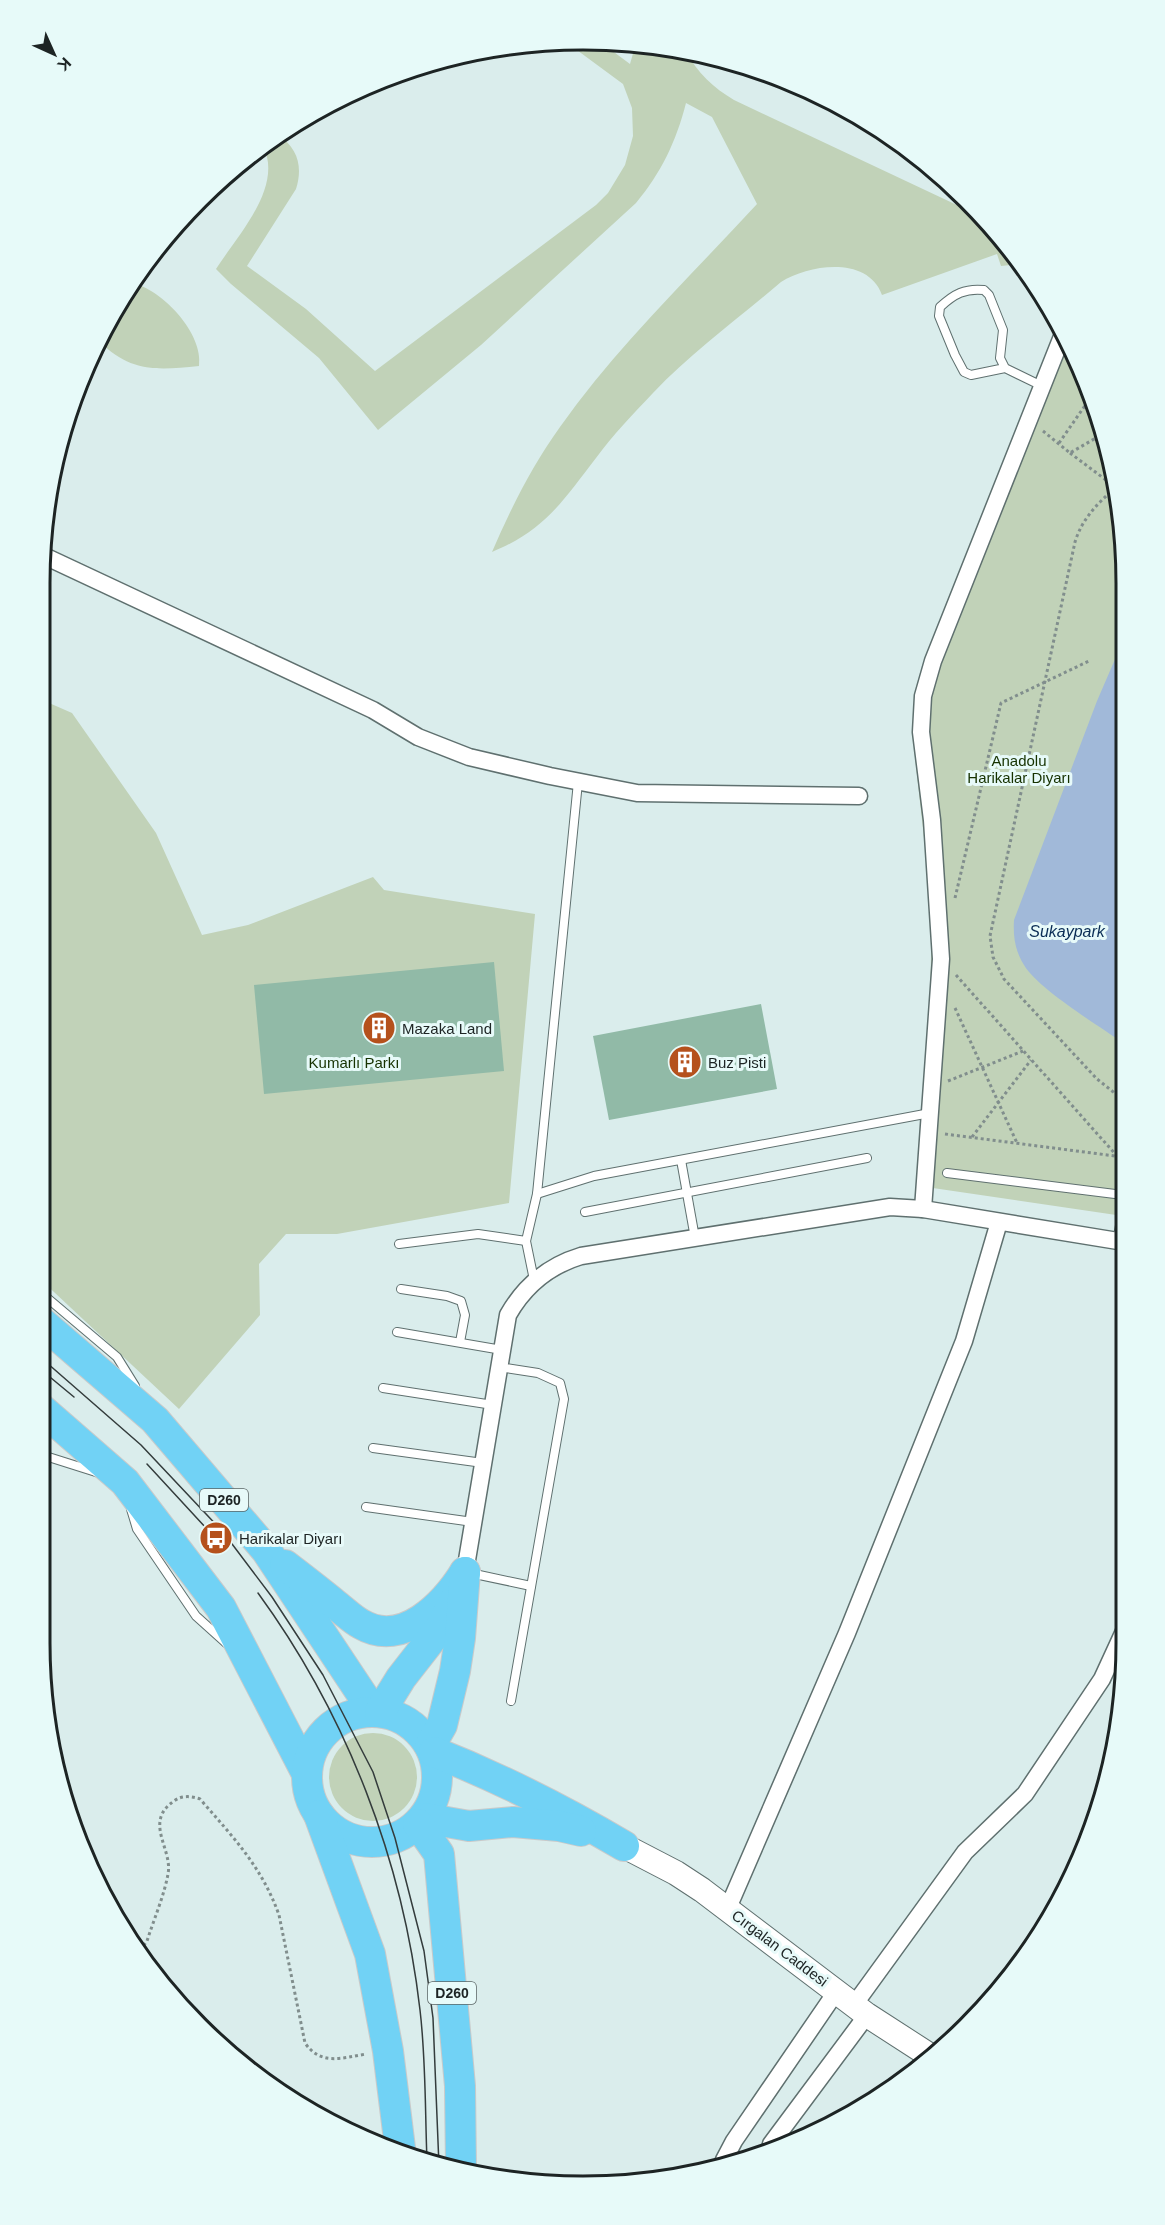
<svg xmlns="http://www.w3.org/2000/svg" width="1165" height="2225" font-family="Helvetica,sans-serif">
  <rect width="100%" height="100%" fill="#daedec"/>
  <!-- green -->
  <g fill="#c1d2b8">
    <path d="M599 41 630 64 636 43 686 51C697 73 714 88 734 100L976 214 1020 264 1001 266 997 254 882 295C868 256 810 264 781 282 738 319 692 352 653 393 633 414 613 435 596 458 562 502 545 530 492 552 511 508 532 466 560 427 617 346 690 277 757 204L712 117 686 103C676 142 661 173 636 203L481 345 378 430 319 358 231 284 216 269C237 236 284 187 263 146L278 135C298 148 303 167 296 189L247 266 306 309 375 371 596 205 608 193 625 165 633 136 632 108 623 84 566 42Z"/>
    <path d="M132 283C162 289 204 334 199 366 157 370 131 373 99 341L97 339Z"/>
    <path d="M1062 332 1085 375 1121 511 1123 1216 926 1187 932 910 914 748 989 513Z"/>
    <path d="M40 699 72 713 156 833 202 935 248 925 373 877 384 890 535 914 509 1203 337 1234H286L259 1264 260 1315 179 1409 39 1278Z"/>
    <circle cx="373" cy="1777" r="44"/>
  </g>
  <!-- water -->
  <path fill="#a1b9d9" d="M1122 643 1123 1043C1098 1025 1038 989 1024 965 1015 951 1013 936 1014 920L1097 701Z"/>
  <!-- building -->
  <g fill="#91baa7">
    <path d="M494 962 504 1071 264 1094 254 985Z"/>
    <path d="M761 1004 777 1089 609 1120 593 1036Z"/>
  </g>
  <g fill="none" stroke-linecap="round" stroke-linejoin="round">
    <!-- lane casing -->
    <g stroke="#5f706f" stroke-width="10">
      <g id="lane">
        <path d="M1005 368 971 375 964 372 955 355 939 316 940 307C954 294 965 288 984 290L989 295 1003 330 1000 358 1005 368 1042 386"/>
        <path d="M681 1160 695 1238"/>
        <path d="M947 1173 1123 1195"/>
        <path d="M537 1194 594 1176 930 1113"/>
        <path d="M585 1212 867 1158"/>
        <path d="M1117 1241 1123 1210"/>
        <path d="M399 1244 478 1234 526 1241"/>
        <path d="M534 1280 526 1241 537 1194 578 782"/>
        <path d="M401 1289 447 1296 461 1301 465 1315 460 1342"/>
        <path d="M39 1291 117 1357 135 1386"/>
        <path d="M397 1332 502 1350"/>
        <path d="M499 1367 538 1373 560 1383 564 1399 511 1701"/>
        <path d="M383 1388 493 1405"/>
        <path d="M373 1448 483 1463"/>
        <path d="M39 1454 99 1473"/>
        <path d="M366 1507 473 1522"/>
        <path d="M131 1509 137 1529 196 1616 226 1643"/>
        <path d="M470 1573 531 1586"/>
      </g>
    </g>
    <!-- street casing -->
    <g stroke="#5f706f" stroke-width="19">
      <g id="street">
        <path d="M40 554 373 710 418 737 469 757 550 776 637 793 859 796"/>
        <path d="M923 1209 941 959 932 820 921 732 923 696 933 661 1063 334"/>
        <path d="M465 1572 508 1315C525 1285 548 1266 581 1256L890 1207 923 1209 1124 1242"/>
        <path d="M728 1908 847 1633 964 1341 999 1222"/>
        <path d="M854 2005 965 1852 1025 1794 1102 1679 1125 1629"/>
        <path d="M770 2149 771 2144 867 2015"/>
        <path d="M724 2160 734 2141 836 1992"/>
      </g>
    </g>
    <!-- secondary casing -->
    <g stroke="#5f706f" stroke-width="26">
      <path id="secondary" d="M624 1846 676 1873 702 1890 867 2015 932 2057"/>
    </g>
    <!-- highway casing -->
    <g stroke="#c9caca" stroke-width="32">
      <g id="highway">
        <path d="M39 1320 155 1420 266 1550 373 1711"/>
        <path d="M39 1407 125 1482 221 1608 307 1774"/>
        <path d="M285 1565C302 1578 319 1591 336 1605 344 1611 352 1619 361 1624 403 1649 445 1604 465 1572"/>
        <circle cx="372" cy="1777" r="65"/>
        <path d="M380 1712 401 1678 440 1628 455 1600"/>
        <path d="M430 1746 442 1725 455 1671 460 1638 465 1572"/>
        <path d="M434 1752C500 1778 563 1810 624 1846"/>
        <path d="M319 1815 370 1954 388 2051 400 2148"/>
        <path d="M424 1818 469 1826 513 1822 559 1826 581 1831"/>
        <path d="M418 1824 439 1854 460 2086 461 2169"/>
      </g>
    </g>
    <!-- path -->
    <g stroke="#818e8d" stroke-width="3" stroke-dasharray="3 3" stroke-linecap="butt">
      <path d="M1043 431 1070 453 1101 435"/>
      <path d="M1059 443 1091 397"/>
      <path d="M1070 453 1114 486"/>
      <path d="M1115 488C1097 504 1082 519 1075 542L990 936 993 957 1004 979 1097 1079 1117 1095 1123 1097"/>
      <path d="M955 898 1001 703 1089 661"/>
      <path d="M956 975 1117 1156"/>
      <path d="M955 1008 1017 1143"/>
      <path d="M948 1081 1023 1051"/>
      <path d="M945 1134 1123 1157"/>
      <path d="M972 1137 1031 1060"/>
      <path d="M138 1948 144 1945 147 1941C154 1919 164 1896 168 1874 173 1849 143 1822 174 1801 182 1795 191 1796 200 1799 233 1837 262 1867 279 1915L305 2043C321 2066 342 2058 366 2054"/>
    </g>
    <!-- lane -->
    <use href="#lane" stroke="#fff" stroke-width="8"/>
    <!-- street -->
    <use href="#street" stroke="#fff" stroke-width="16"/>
    <!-- secondary -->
    <use href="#secondary" stroke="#fff" stroke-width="24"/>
    <!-- highway -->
    <use href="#highway" stroke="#71d2f5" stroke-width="30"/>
    <!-- tram -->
    <g stroke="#343c3c" stroke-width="1.5">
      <path d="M39 1356 141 1445 223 1532 272 1597 323 1675 373 1772 395 1838 424 1951 433 2018 439 2166"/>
      <path d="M39 1368 74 1397"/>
      <path d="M147 1464 218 1541"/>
      <path d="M258 1593C347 1715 403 1861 420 2010 426 2060 425 2111 427 2161"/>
    </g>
  </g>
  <!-- icons -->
  <defs>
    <g id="building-disc" transform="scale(1.725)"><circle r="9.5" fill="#b5511c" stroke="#e7faf9"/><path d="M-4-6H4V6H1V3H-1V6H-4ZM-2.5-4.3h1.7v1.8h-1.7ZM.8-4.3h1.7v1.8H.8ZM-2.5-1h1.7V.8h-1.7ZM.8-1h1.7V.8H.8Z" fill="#fff"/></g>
    <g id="bus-disc" transform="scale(1.725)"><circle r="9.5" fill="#b5511c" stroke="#e7faf9"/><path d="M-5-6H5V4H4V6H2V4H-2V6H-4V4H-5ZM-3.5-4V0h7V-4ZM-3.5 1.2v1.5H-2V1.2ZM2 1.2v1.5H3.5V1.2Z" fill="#fff"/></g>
  </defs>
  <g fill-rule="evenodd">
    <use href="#building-disc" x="379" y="1028"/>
    <use href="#building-disc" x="685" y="1062"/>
    <use href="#bus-disc" x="216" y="1538"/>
  </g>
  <g text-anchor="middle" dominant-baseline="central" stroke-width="6" stroke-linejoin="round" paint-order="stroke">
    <!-- shield labels -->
    <g fill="#e7faf9" stroke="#5a6464" stroke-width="1.5">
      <rect x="200" y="1489" width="48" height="22" rx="4.5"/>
      <rect x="428" y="1982" width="48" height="22" rx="4.5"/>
    </g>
    <g font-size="14" font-weight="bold" fill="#1d2424">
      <text x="224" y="1500">D260</text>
      <text x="452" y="1993">D260</text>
    </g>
    <!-- park labels -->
    <g font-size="15" fill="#163200" stroke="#e7faf9">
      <text x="1019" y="760">Anadolu<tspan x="1019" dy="17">Harikalar Diyarı</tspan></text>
      <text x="354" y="1062">Kumarlı Parkı</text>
    </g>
    <!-- poi labels -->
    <g font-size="15" fill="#1d2424" stroke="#e7faf9" text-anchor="start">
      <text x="402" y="1028">Mazaka Land</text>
      <text x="708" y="1062">Buz Pisti</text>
      <text x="239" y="1538">Harikalar Diyarı</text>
    </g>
    <!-- street labels -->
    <g font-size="15" fill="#1d2424" stroke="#e7faf9">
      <text transform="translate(780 1948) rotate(37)">Cırgalan Caddesi</text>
    </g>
    <!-- water labels -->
    <g font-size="16" font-style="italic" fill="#0a2d55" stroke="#e7faf9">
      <text x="1067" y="931">Sukaypark</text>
    </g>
  </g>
  <!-- crop -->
  <path d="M0 0H1165V2225H0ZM583 50H583A533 533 0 0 1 1116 583V1643A533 533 0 0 1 583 2176H583A533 533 0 0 1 50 1643V583A533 533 0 0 1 583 50Z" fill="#e7faf9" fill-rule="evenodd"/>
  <path fill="none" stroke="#1d2424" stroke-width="3" d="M583 50H583A533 533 0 0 1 1116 583V1643A533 533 0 0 1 583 2176H583A533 533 0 0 1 50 1643V583A533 533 0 0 1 583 50Z"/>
  <!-- north arrow -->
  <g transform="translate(54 54) rotate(135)" stroke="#e7faf9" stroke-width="4.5" paint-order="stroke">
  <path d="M0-4.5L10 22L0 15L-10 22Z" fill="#1d2424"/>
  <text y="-9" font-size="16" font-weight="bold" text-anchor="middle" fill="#1d2424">K</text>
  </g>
</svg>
